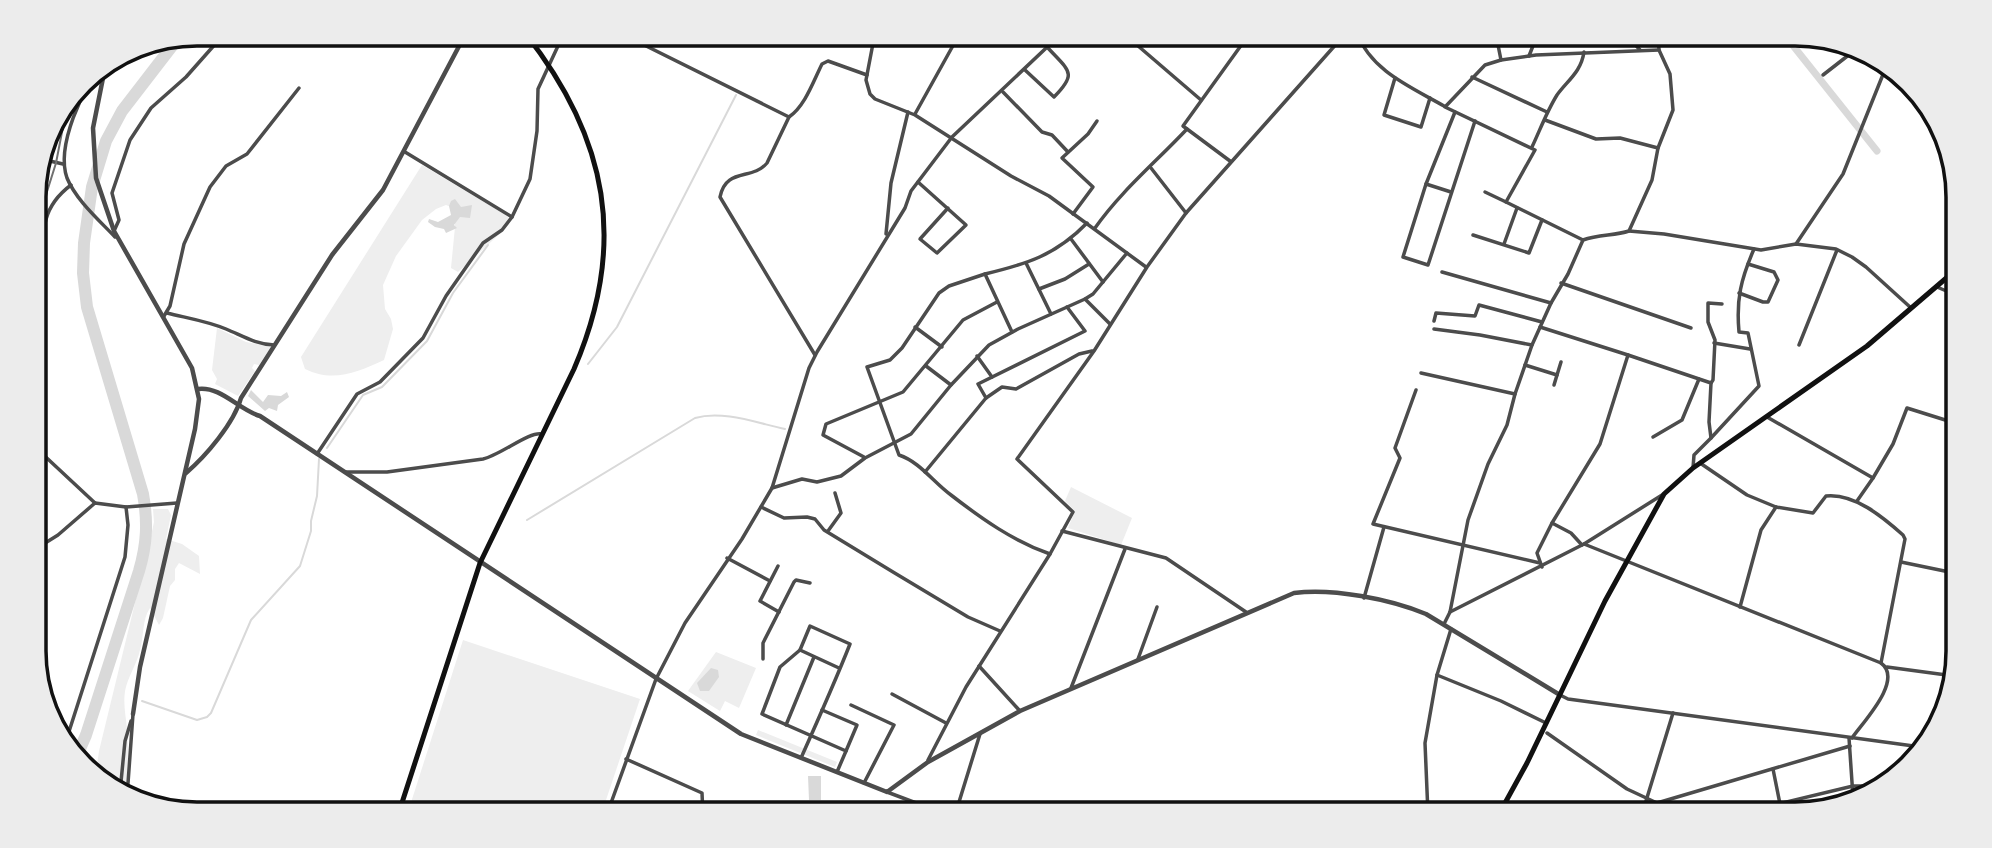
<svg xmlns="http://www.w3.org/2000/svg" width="1992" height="848" font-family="Inter,sans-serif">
  <rect width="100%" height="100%" fill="#fff"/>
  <!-- green -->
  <g fill="#eee">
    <path d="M422 165 504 214 509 218 504 230 458 272 451 268 455 227 454 208 446 205 436 209 422 220 396 256 383 285 385 309 391 319 393 329 384 360C358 372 333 383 305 369L301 357Z"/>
    <path d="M217 328 246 342 271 347 259 365 254 364 252 368 255 371 238 396 215 384 217 379 212 370Z"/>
    <path d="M1071 487 1132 518 1121 545 1068 528 1075 511 1065 501Z"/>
    <path d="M153 509H168L171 515 166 539 182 544 199 556 200 574 179 563 175 569V580L170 586 163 618 159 625 150 608C142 619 144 636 140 650 137 664 128 676 125 691 123 705 126 716 127 729 129 751 127 774 126 796L96 773 99 751 150 541 154 522Z"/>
    <path d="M463 640 640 699 604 806 599 815H407Z"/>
    <path d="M716 652 756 668 739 708 725 701 720 711 688 691Z"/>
    <path d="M758 730 837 762 835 767 756 735Z"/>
  </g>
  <!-- water -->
  <g fill="#d9d9d9">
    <path d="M455 199 461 207 472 205 470 218 460 217 454 225 457 228 446 233 444 229 435 227 428 222 429 219 438 222 451 215 449 206 451 201Z"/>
    <path d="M251 390 263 402 268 395 281 396 287 392 289 397 278 405 277 411 269 408 265 411 248 396Z"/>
    <path d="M711 668 718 670 719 677 709 691H700L697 683Z"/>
    <path d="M808 776H821V800H809Z"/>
  </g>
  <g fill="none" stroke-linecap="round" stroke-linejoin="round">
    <!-- stream -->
    <g stroke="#d9d9d9" stroke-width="2">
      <path d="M588 364 617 327 736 95"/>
      <path d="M327 448 363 395 382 387 427 341 453 293 488 245"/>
      <path d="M527 520 695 418C723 410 757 423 785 429"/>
      <path d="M142 701 197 720 207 717 211 713 251 620 300 566 311 531V521L317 496 319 459"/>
    </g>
    <!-- canal -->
    <path stroke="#d9d9d9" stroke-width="7" d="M1783 33 1877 151"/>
    <!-- river -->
    <path stroke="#d9d9d9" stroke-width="12" d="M76 758 86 735 139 571C147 544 148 522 143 494L87 307 83 273 84 243 92 187 106 141 122 111 179 37"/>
    <!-- minor -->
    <g stroke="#4c4c4c" stroke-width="3.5">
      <path d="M620 33 789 117"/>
      <path d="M875 33 866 80 870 94 875 99 915 115 1011 176 1049 196 1146 267"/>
      <path d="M1123 33 1201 100"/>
      <path d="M1357 33C1371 71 1411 87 1444 106"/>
      <path d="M1500 33 1498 45 1501 60"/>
      <path d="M1625 33 1640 50"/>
      <path d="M1529 56 1538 33"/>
      <path d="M105 64C82 86 56 147 67 178 76 200 99 220 115 237"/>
      <path d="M1025 70 1054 97C1078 73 1069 71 1048 48"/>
      <path d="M1823 75 1859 47"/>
      <path d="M1472 77 1547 112"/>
      <path d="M1395 78 1384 115 1421 127 1430 98"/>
      <path d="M1003 92 1042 132 1052 135 1068 152"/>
      <path d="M1455 112 1426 184 1403 257 1428 265 1475 121"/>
      <path d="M915 114 960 33"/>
      <path d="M1545 120 1596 139 1620 138 1658 148"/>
      <path d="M1532 147C1540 130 1547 111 1557 95 1568 80 1581 72 1584 52"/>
      <path d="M405 152 512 217"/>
      <path d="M41 159 63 164"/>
      <path d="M1230 161 1183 126 1250 33"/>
      <path d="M1151 168 1186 213"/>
      <path d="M918 182 966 225 937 253 920 239 948 208"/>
      <path d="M1426 184 1451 192"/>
      <path d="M1485 192 1506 202"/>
      <path d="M1073 214 1093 187 1062 158 1088 134 1097 121"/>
      <path d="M1095 228C1121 191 1156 162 1187 129"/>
      <path d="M114 231 119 220 112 193 130 140 151 108 186 77 225 33"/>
      <path d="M1629 231 1664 234 1761 250 1796 244 1836 249 1852 257 1866 267 1910 307"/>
      <path d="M886 234 891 183 908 112"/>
      <path d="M1473 235 1529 253 1542 220"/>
      <path d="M1071 239 1103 282"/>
      <path d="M1583 240 1506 202 1535 150 1445 107 1485 65 1501 60 1536 55 1659 50"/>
      <path d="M1504 244 1517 208"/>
      <path d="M1796 244 1843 174 1886 67"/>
      <path d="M1026 263 1051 314"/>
      <path d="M1442 272 1551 303"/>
      <path d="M985 274C1027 264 1056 255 1087 223"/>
      <path d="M1561 283 1691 328"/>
      <path d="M1937 287 1958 296"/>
      <path d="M1039 289 1065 279 1089 264"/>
      <path d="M1739 293 1763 302H1768L1778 280 1774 272 1748 264"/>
      <path d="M1085 299 1110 324"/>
      <path d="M167 313C187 318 207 321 226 329 243 336 255 344 274 345"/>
      <path d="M164 316 170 306 184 244 210 187 226 166 247 154 299 88"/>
      <path d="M1434 321 1436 313 1475 316 1479 305 1542 322"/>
      <path d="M34 325C37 308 44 288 44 270 43 234 39 209 71 185"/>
      <path d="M915 327 942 347"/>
      <path d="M1540 327 1628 355"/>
      <path d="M1434 329 1480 335 1532 345"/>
      <path d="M1012 332 985 274 949 286 939 293 902 348 890 360 867 367 899 455C920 462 933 482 951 495 982 519 1013 541 1050 554"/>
      <path d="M1714 343 1750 349"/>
      <path d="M1799 345 1837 250"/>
      <path d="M815 355 720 197C726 167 752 181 767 163L789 117C805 106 813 82 822 64L828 61 867 75"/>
      <path d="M977 356 992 377"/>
      <path d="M1525 365 1557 375 1561 362"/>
      <path d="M926 366 951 385"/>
      <path d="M34 368 42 374 34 452"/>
      <path d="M1421 373 1515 394"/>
      <path d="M1711 383 1713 380 1715 340 1708 322V303L1722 304"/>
      <path d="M1554 385 1557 375"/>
      <path d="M1416 390 1395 448 1400 458 1373 524 1540 563"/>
      <path d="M986 398 978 384 1085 331 1067 307"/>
      <path d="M1767 417 1873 478 1893 444 1907 408 1958 424"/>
      <path d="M1653 437 1682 420 1699 379"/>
      <path d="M1711 438 1759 386 1748 333 1739 332C1736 299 1741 279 1754 249"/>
      <path d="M35 447 95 503"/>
      <path d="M317 454 357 394 380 382 423 338 446 296 483 243 502 230 512 217 530 179 537 131 538 89 564 33"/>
      <path d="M864 457 823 435 826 424 903 392 963 320 997 302"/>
      <path d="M1700 463 1747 495 1776 507 1813 513 1826 496C1854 493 1883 517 1903 535L1905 539 1881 663"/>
      <path d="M345 472H387L483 459C501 455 529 431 542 434"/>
      <path d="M925 472 986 398 1002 387 1016 389 1079 354 1092 351"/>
      <path d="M772 488 802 479 817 482 841 476 865 458 911 434 951 385 989 345 1018 329 1085 299 1093 294 1127 253"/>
      <path d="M1857 501 1873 478"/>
      <path d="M761 507 784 518 807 517 815 519 824 530 893 572 968 617 1000 631"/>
      <path d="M1552 523 1571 533 1582 545"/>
      <path d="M828 531 841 513 835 493"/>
      <path d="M1062 531 1166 558 1246 612"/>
      <path d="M1584 544 1881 663C1904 680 1863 722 1852 738"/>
      <path d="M34 550 58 535 95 503 126 507 177 503"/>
      <path d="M727 558 770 581"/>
      <path d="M1901 562 1959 574"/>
      <path d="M778 566 760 601 779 612"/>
      <path d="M1542 567 1537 553 1552 523 1600 444 1628 355 1711 383 1709 422 1711 438 1694 455 1693 468"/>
      <path d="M1364 598 1384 527"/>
      <path d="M1740 607 1761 530 1776 507"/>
      <path d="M1450 612 1584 544 1662 495"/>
      <path d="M1444 624 1450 612 1468 520 1488 464 1507 425 1515 394 1532 345 1551 303 1568 274 1583 240C1599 234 1614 236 1629 231L1652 180 1658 148 1673 110 1670 74 1659 50 1658 33"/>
      <path d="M800 650 839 668"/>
      <path d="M763 659V643L794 582 796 580 810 583"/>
      <path d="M1138 659 1157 607"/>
      <path d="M979 666 1020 711"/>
      <path d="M1887 667 1954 676"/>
      <path d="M1437 675 1501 701 1546 723"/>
      <path d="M1071 688 1125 549"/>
      <path d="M892 694 946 723"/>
      <path d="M1560 695 1568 699 1921 747"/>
      <path d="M851 705 894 725 864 783"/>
      <path d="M822 710 857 725 846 751"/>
      <path d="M786 725 814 657"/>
      <path d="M1547 733 1627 789 1657 803 1665 814"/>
      <path d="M1849 738 1853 797"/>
      <path d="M65 744 125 557 128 525 126 507"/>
      <path d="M801 758C818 720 835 682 850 644L810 626 800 650 780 667 762 714 846 751 837 772"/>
      <path d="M626 759 702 793 703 815"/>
      <path d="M928 760 966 687 1050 554 1073 512 1017 459 1094 351 1147 267 1186 213 1346 33"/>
      <path d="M1773 769 1782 814"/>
      <path d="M120 792 125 741 131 721"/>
      <path d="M887 792 948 815"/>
      <path d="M127 797 133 714"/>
      <path d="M1657 803 1850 746"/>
      <path d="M1428 814 1425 743 1437 675 1451 629"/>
      <path d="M1642 814 1673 713"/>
      <path d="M1736 814 1853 786H1881"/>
      <path d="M604 815 611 803 656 679 685 623 742 539 772 488 809 368 817 352 905 208 911 191 952 137 1062 33"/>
      <path d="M955 815 980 734"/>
    </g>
    <!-- tertiary -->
    <g stroke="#4c4c4c" stroke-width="4.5">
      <path d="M106 63 93 128 96 178 114 231 192 368 199 399 195 429 140 667 133 714"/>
      <path d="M198 389C221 386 239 410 260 416L741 734 887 792 928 762 1020 711 1294 593C1333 588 1390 599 1426 614L1560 695"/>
      <path d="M186 473C206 456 234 423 241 398L332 255 383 190 466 33"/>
    </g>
    <!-- primary -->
    <g stroke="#111" stroke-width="5">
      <path d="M1499 814 1527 763 1605 601 1664 494 1693 468 1867 346 1958 268"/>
      <path d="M398 815 480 563 574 369C628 244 608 138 525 33"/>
    </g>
    <!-- rail -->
    <path stroke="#707070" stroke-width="2" d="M34 233 56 163 68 101"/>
  </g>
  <!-- crop -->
  <path d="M0 0H1992V848H0ZM197 46H1795A151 151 0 0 1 1946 197V651A151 151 0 0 1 1795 802H197A151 151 0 0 1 46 651V197A151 151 0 0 1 197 46Z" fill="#ececec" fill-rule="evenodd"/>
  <path fill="none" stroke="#111" stroke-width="3.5" d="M197 46H1795A151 151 0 0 1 1946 197V651A151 151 0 0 1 1795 802H197A151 151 0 0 1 46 651V197A151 151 0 0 1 197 46Z"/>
</svg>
